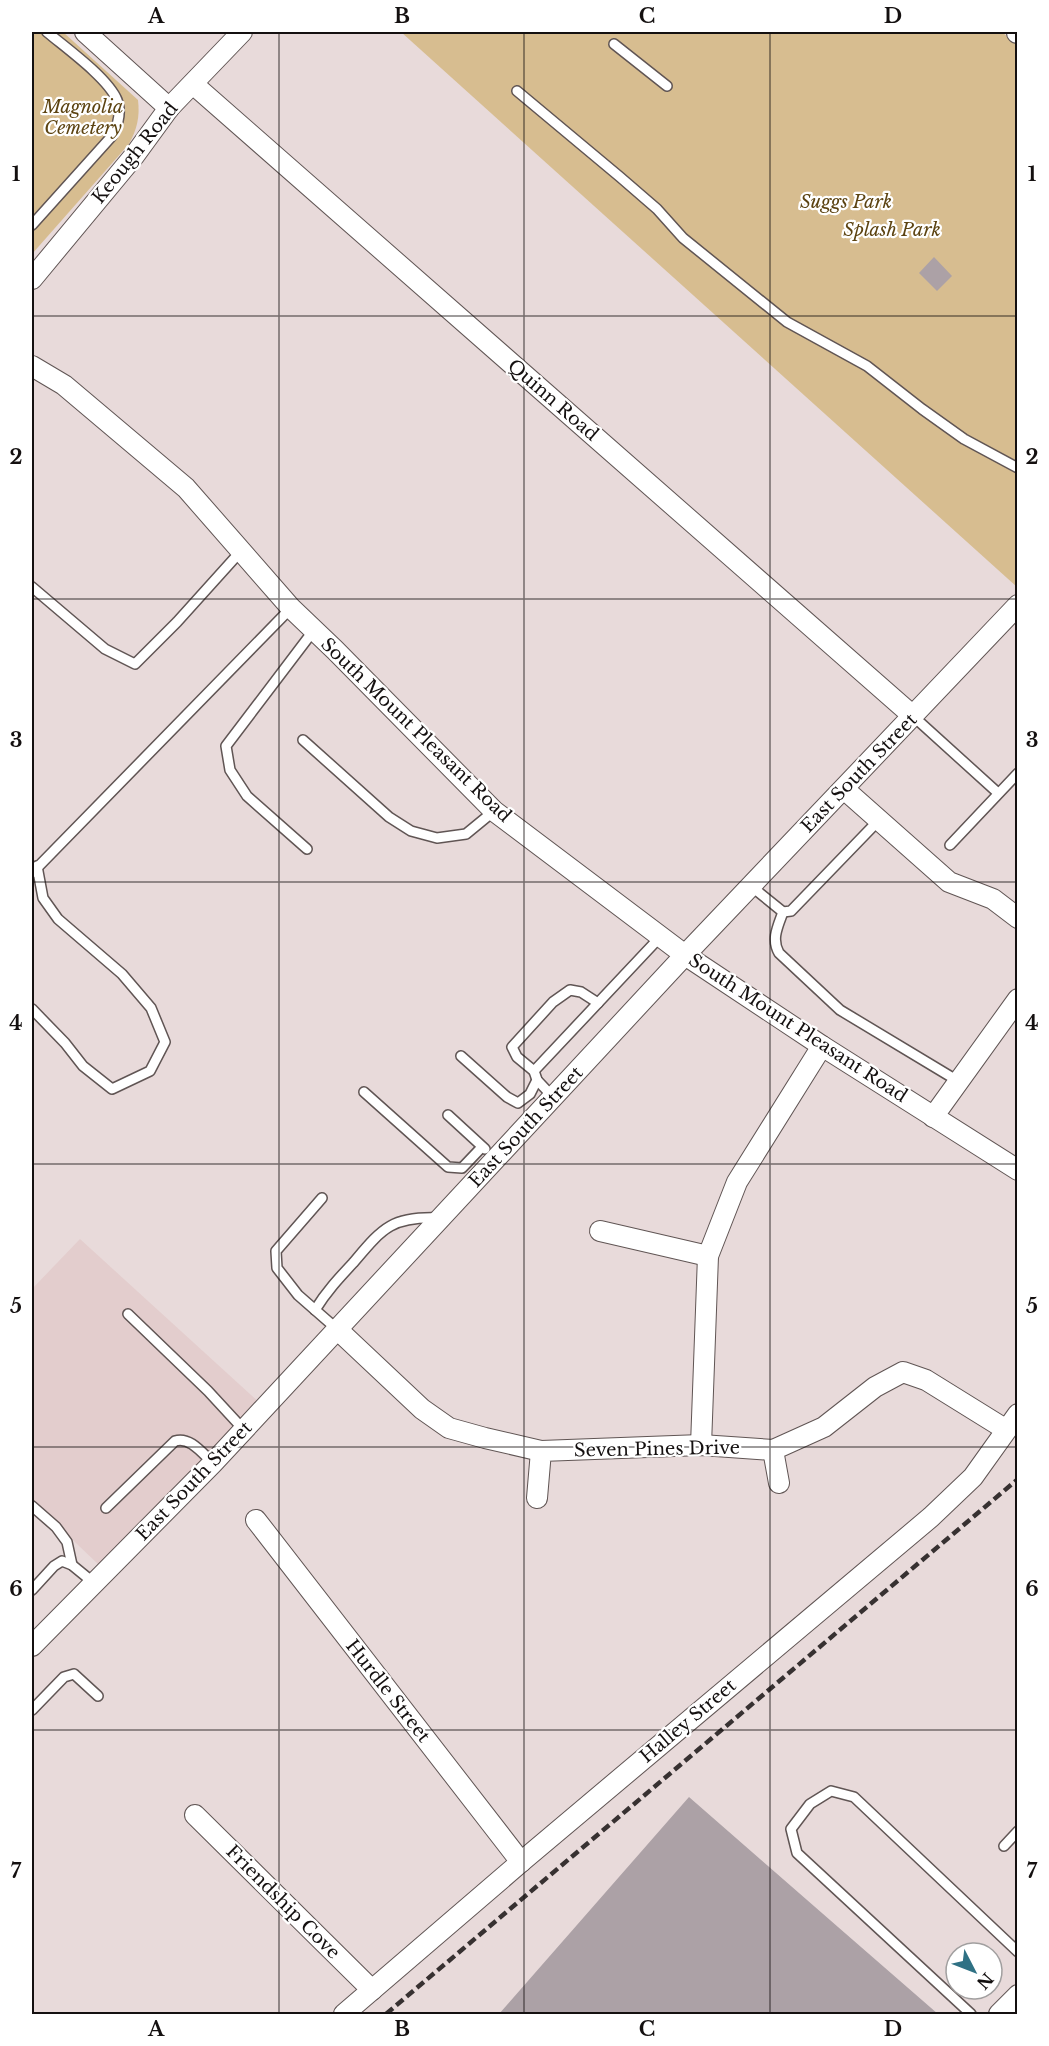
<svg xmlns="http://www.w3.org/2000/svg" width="1049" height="2046" font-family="'Libre Baskerville',serif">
  <rect width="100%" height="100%" fill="#e8dada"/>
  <!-- built -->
  <path fill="#e3cdcd" d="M80 1239 261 1404 100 1566 32 1501V1289Z"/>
  <!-- green -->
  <g fill="#d7bd90">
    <path d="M32 32H63L138 100C140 117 137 129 129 144L32 254Z"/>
    <path d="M401 32H1002L1018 46 1017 587Z"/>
  </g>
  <!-- building -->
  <g fill="#aca1a6">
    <path d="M934 257 952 276 937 291 919 273Z"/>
    <path d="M689 1797 838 1927 938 2014H499Z"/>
  </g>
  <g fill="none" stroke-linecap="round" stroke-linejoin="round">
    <!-- lane casing -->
    <g stroke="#605554" stroke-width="12">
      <g id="lane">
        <path d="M614 44 667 86"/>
        <path d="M517 91 620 177 657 209 683 238 787 322 867 366 922 409 964 439 1018 468"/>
        <path d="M32 225 112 136C118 125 122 113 117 100 108 78 66 48 47 32"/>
        <path d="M32 587 105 649 135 664 177 622 241 551"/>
        <path d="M913 716 998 793"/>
        <path d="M303 740 389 817 411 831 437 838 466 834 494 811"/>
        <path d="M950 845 1018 773"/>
        <path d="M307 849 247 796 230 770 226 746 314 630"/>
        <path d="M32 873 291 608"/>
        <path d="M751 886 783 912 791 911 879 820"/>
        <path d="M783 912C778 926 771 939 779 953L840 1010 958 1081"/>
        <path d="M32 1009 65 1043 83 1066 112 1089 150 1071 165 1042 151 1008 122 974 58 919 43 898 37 866"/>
        <path d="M461 1056 507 1097 518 1103 530 1094 537 1080"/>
        <path d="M534 1071 517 1057 512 1047 553 1002 570 990 581 992 598 1003"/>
        <path d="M364 1092 448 1167 462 1168 482 1147"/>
        <path d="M553 1097 537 1080 534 1071 661 936"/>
        <path d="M448 1115 485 1149"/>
        <path d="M322 1198 276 1251 277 1268 298 1295 338 1330"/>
        <path d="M315 1310C326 1292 339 1278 353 1263 382 1229 391 1216 439 1218"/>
        <path d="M128 1314 208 1391 244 1430"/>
        <path d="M32 1506 56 1527 67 1542 72 1565"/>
        <path d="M106 1508 175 1441C190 1436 203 1454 213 1463"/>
        <path d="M32 1590 54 1566 62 1561 72 1565 94 1583"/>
        <path d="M32 1710 64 1677 74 1674 98 1696"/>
        <path d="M1004 1846 1018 1831"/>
        <path d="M971 2014 797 1853 791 1829 810 1804 831 1791 854 1797 1018 1952"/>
      </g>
    </g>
    <!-- street casing -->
    <g stroke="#605554" stroke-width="22">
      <g id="street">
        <path d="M85 32 169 108"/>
        <path d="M1017 33H1018"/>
        <path d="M193 84 913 716"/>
        <path d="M32 279 134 156 169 108 242 32"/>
        <path d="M32 366 64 385 186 488 291 608 335 650 494 811 685 955 822 1046 1018 1170"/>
        <path d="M844 789 949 882 993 899 1018 918"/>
        <path d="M933 1117 1018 999"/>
        <path d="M600 1231 708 1256"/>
        <path d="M338 1330 422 1409 449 1428 485 1438 541 1451"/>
        <path d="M701 1445 708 1256 737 1182 822 1046"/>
        <path d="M779 1483 773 1450 824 1427 875 1387 903 1372 926 1380 1005 1429"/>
        <path d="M537 1498 541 1451 701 1445 773 1450"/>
        <path d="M256 1520 521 1862"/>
        <path d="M32 1646 213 1463 685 955 1018 605"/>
        <path d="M195 1815 372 1990"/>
        <path d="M344 2014 521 1862 931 1517 973 1477 1018 1414"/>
        <path d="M999 2014 1018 1995"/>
      </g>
    </g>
    <!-- lane -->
    <use href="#lane" stroke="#fff" stroke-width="9"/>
    <!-- street -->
    <use href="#street" stroke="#fff" stroke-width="20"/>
    <!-- rail -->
    <path stroke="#373131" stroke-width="4.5" stroke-dasharray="9 4.5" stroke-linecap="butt" d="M386 2014 1018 1479"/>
  </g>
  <!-- grid -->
  <path fill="none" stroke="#141010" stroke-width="1.5" stroke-opacity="0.55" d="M279 32V2014M524 32V2014M770 32V2014M32 316H1018M32 599H1018M32 882H1018M32 1164H1018M32 1447H1018M32 1730H1018"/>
  <g text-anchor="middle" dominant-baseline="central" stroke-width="4.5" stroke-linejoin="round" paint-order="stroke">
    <!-- park labels -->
    <g font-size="18" font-style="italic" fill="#5c4311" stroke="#fff">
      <text x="83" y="107">Magnolia<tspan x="83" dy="21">Cemetery</tspan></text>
      <text x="846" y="202">Suggs Park</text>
      <text x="892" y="230">Splash Park</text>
    </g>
    <!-- street labels -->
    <g font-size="18" fill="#141010" stroke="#fff">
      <text transform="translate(135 153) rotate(-51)">Keough Road</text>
      <text transform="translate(553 400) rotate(41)">Quinn Road</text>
      <text transform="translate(416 730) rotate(44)">South Mount Pleasant Road</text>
      <text transform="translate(859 773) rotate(-46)">East South Street</text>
      <text transform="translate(798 1028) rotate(33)">South Mount Pleasant Road</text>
      <text transform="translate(526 1127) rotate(-47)">East South Street</text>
      <text transform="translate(657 1449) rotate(-1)">Seven Pines Drive</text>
      <text transform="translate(194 1481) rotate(-46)">East South Street</text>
      <text transform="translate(388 1691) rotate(52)">Hurdle Street</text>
      <text transform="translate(688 1721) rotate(-40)">Halley Street</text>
      <text transform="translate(283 1902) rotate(45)">Friendship Cove</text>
    </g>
  </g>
  <!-- border -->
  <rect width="1049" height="2046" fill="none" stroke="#ffffff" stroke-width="66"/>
  <!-- north arrow -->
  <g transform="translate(974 1971) rotate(132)"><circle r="28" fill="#ffffff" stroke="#a19f9f" stroke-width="1.5"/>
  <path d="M0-4.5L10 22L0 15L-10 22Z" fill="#2f7184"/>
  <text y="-9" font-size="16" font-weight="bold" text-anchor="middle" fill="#141010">N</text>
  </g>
  <rect x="33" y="33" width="983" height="1980" fill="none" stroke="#141010" stroke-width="2"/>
  <g font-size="20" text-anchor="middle" font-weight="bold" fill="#141010">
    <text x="156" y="23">A</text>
    <text x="402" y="23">B</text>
    <text x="647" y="23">C</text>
    <text x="893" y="23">D</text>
    <text x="16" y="181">1</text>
    <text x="1032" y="181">1</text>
    <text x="16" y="464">2</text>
    <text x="1032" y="464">2</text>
    <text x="16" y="747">3</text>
    <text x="1032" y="747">3</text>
    <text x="16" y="1030">4</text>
    <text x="1032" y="1030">4</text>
    <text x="16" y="1313">5</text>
    <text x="1032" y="1313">5</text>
    <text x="16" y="1596">6</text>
    <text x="1032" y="1596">6</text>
    <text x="16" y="1878">7</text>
    <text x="1032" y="1878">7</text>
    <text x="156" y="2036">A</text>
    <text x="402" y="2036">B</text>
    <text x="647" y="2036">C</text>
    <text x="893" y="2036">D</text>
  </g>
</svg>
